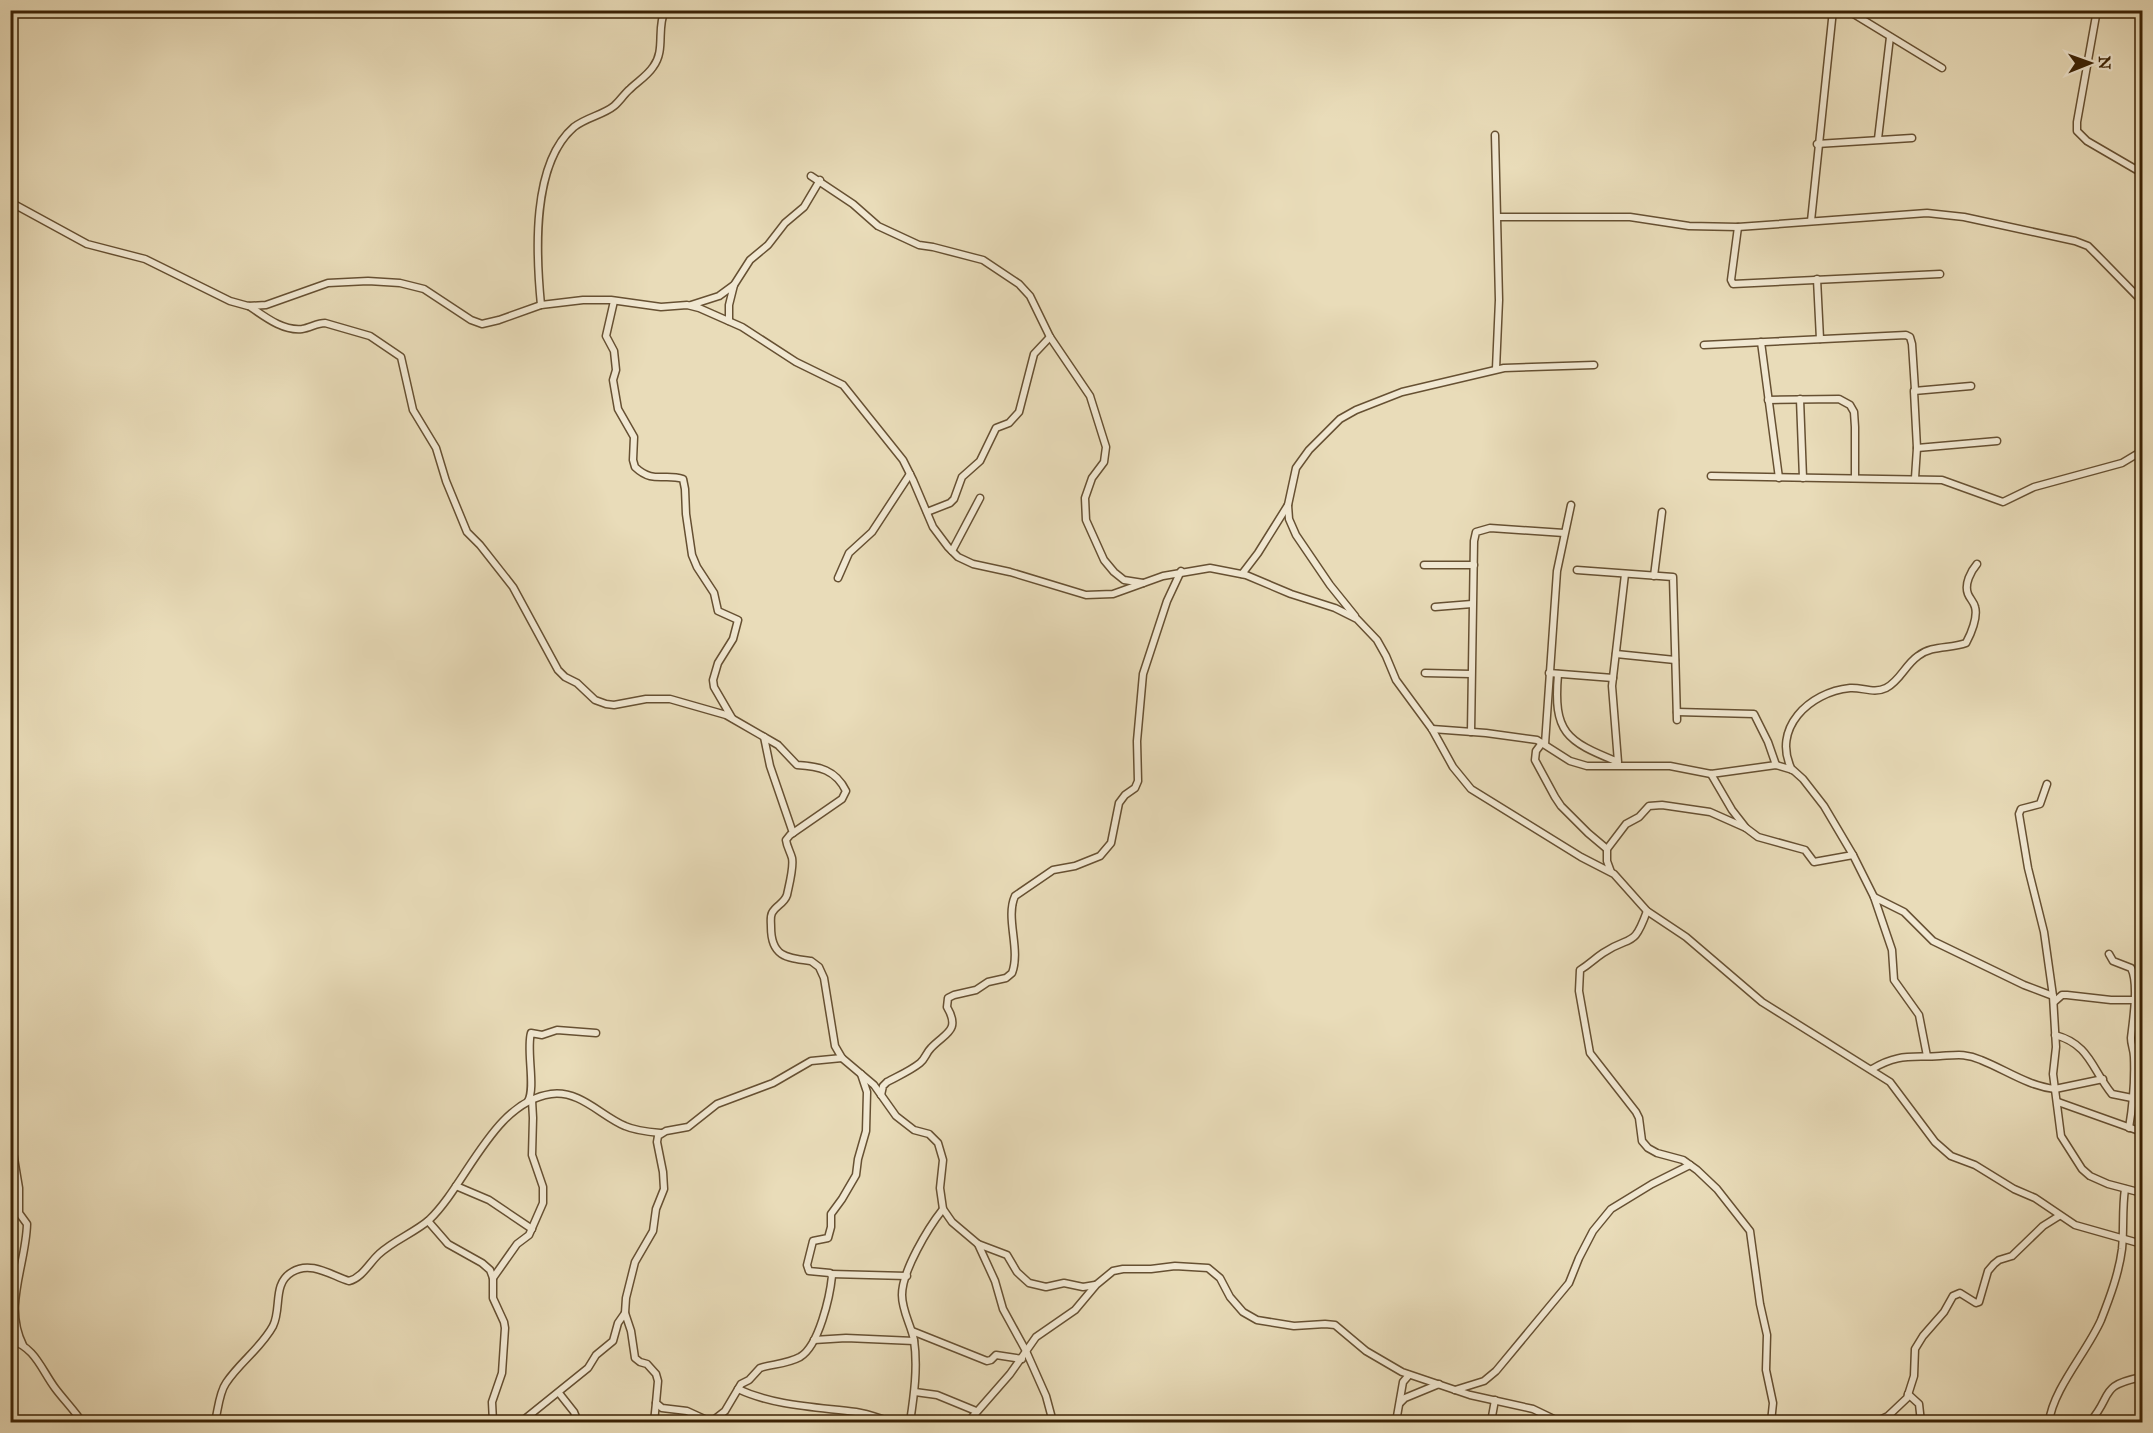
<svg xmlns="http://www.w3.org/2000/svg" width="2153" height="1433" font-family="'IM FELL Great Primer',serif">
  <rect width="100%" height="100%" fill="#e9dcb9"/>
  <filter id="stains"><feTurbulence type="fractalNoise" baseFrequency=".00333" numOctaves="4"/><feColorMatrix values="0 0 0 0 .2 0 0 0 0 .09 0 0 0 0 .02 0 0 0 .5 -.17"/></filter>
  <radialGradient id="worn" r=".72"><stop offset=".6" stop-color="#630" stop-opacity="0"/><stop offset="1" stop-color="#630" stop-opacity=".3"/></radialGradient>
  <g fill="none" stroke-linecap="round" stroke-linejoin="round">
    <!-- minor casing -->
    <g stroke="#665032" stroke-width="9">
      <g id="minor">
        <path d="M1847 10 1942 68"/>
        <path d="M2097 10 2077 122V131L2087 141 2142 173"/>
        <path d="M1495 135 1499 300 1496 369"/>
        <path d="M1878 139 1890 37"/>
        <path d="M1817 144 1912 138"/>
        <path d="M811 176 853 204 878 226 919 245 933 247 983 260 1019 284 1030 296 1050 337 1090 396 1106 447 1104 462 1092 478 1085 498 1086 520 1104 560 1114 572 1124 580 1143 583"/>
        <path d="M10 202 87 244 145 259 230 301 248 306 266 305 328 283 368 281 400 283 424 289 471 320 482 324 499 320 541 305 583 300H611L661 307 687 305 699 308 742 327 796 362 843 385 903 460 913 480 933 527 948 547 958 557 973 564 1010 572 1086 595 1113 594 1163 576 1210 568 1246 575 1291 594 1335 608 1357 619 1377 640 1386 656 1396 680 1432 729 1453 767 1471 789 1581 857 1614 874 1647 911 1686 937 1762 1002 1890 1082 1935 1142 1951 1156 1975 1165 2014 1189 2035 1198 2075 1225 2142 1244"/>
        <path d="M1498 217H1630L1689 226 1738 227 1927 213 1964 217 2075 241 2088 246 2096 254 2142 301"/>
        <path d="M1811 221 1833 10"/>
        <path d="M1738 227 1731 280 1733 284 1940 274"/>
        <path d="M1817 279 1820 339"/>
        <path d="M614 301 606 336 614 351 616 370 613 380 618 409 634 437 633 460 635 467C653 484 664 473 683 479L685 489 686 514 692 555 697 567 714 593 718 611 738 620 733 639 718 663 713 680 714 687 732 718"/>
        <path d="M541 305C536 254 531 164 574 127 587 117 603 115 614 106 620 101 624 94 630 89 637 82 647 76 653 67 666 50 656 29 665 10"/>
        <path d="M691 305 719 296 734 285 750 260 768 245 785 223 804 207 820 180"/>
        <path d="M249 306C264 316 282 331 302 329 310 328 317 323 325 323L370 336 401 357 413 410 436 448 446 481 467 532 480 545 513 587 558 670 565 677 577 683 595 700 606 704 614 705 646 699H670L726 715 778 745 797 765C819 766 836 770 846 791L842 799 790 835 786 840C787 847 790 851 792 858 794 867 789 885 787 895 784 904 776 905 772 913 770 917 771 922 771 927 771 957 787 958 811 961L819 967 824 978 835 1046 842 1058 874 1085 896 1116 914 1130 929 1134 938 1143 943 1160 940 1188 943 1209 952 1222 978 1244 995 1281 1003 1309 1026 1351 1046 1396 1053 1422"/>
        <path d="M729 321V305L734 285"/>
        <path d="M1761 342 1779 478"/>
        <path d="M1704 345 1906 335 1910 337 1912 344 1915 390"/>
        <path d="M1800 399 1803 478"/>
        <path d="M1768 400 1839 399 1850 405 1854 412 1855 427V477"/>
        <path d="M1917 448 1997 441"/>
        <path d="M1711 476 1942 480 2003 502 2034 487 2122 463 2142 451"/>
        <path d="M1915 478 1917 448 1914 391 1971 386"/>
        <path d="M927 512 950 503 954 499 962 477 980 461 996 428 1009 423 1019 412 1034 354 1050 337"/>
        <path d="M952 551 980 498"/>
        <path d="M1424 565H1474"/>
        <path d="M1577 570 1673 577 1677 720"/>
        <path d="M1242 574 1258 553 1288 505"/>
        <path d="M1654 576 1662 512"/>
        <path d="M838 578 849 553 872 532 910 474"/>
        <path d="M1435 607 1472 604"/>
        <path d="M1355 616 1330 585 1296 535 1289 519 1288 505 1296 468 1309 450 1340 419 1356 410 1402 392 1504 368 1594 365"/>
        <path d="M1616 654 1675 660"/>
        <path d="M1425 673 1471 674"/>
        <path d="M1549 673 1613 678"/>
        <path d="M1558 674C1553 733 1566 741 1618 762L1612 686 1625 574"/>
        <path d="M1677 712 1754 714 1768 742 1776 765"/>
        <path d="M1432 729 1486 733 1537 740 1570 761 1587 766H1670L1711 774 1776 765 1793 770 1803 779 1824 806 1853 855 1874 897 1892 950 1894 980 1919 1015 1927 1056"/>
        <path d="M1471 732 1474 541 1476 532 1490 528 1564 533"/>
        <path d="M764 737 770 766 793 833"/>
        <path d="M1542 743 1536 751 1535 760 1555 797 1561 806 1588 833 1607 849"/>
        <path d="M1545 744 1557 571 1571 505"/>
        <path d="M1792 770C1771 729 1809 692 1850 688 1862 687 1874 694 1886 688 1900 681 1905 665 1918 656 1932 645 1950 649 1966 643 1971 634 1978 617 1975 607 1974 602 1970 599 1968 594 1964 584 1971 571 1977 564"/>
        <path d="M1711 774 1732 810 1746 828 1758 837 1805 850 1814 862 1853 855"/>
        <path d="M2047 784 2040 804 2021 809 2019 814 2028 868 2044 932 2053 996 2056 1047 2053 1074 2061 1136 2082 1169 2090 1176 2108 1184 2142 1193"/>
        <path d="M1611 872 1607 861V849L1626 824 1639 817 1649 806 1662 805 1710 812 1746 828"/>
        <path d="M1874 897 1904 912 1933 941 2024 985 2053 996"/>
        <path d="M1647 911C1633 950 1631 934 1603 953 1594 959 1590 964 1580 970L1579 991 1590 1053 1636 1112 1639 1118 1642 1141 1648 1148 1657 1153 1683 1160 1697 1170 1717 1189 1750 1231 1760 1304 1767 1335 1766 1370 1773 1403 1771 1422"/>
        <path d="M2109 954 2113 961 2131 968C2139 983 2133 1021 2131 1038 2131 1045 2134 1050 2134 1057 2135 1081 2133 1104 2129 1128"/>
        <path d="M2054 1002 2062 995H2067L2111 1000H2134"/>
        <path d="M2055 1035C2090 1044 2092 1070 2112 1094L2132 1098"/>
        <path d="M1872 1069C1899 1053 1911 1058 1940 1056 1956 1055 1966 1053 1981 1060 2006 1070 2028 1086 2055 1089L2103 1079"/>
        <path d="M881 1095 883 1086 887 1082C898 1076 910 1071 920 1063 925 1059 926 1053 931 1048 945 1033 961 1031 947 1007L948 998 954 995 976 990 988 982 1006 978 1012 973C1021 949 1005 918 1015 896L1053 870 1075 866 1100 856 1111 843 1119 803 1125 795 1135 788 1138 781 1137 741 1143 674 1167 601 1181 571"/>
        <path d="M528 1101C536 1088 526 1050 531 1033L542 1035 557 1030 596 1033"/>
        <path d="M2058 1102 2142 1132"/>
        <path d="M10 1134 19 1188V1213L27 1224C26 1265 3 1306 23 1345"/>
        <path d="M456 1186 489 1200 532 1229"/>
        <path d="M428 1221 448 1244 482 1263 490 1270 493 1278V1298L504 1322 505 1328 502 1373 492 1402 493 1422"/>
        <path d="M978 1244 1007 1255 1017 1272 1029 1283 1046 1287 1064 1283 1083 1287 1095 1285"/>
        <path d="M831 1274 907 1276"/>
        <path d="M493 1278 517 1244 529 1235 543 1203V1187L532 1155 533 1118 532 1100"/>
        <path d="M912 1331 987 1361 991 1360 996 1355 1022 1359"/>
        <path d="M10 1340C35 1347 41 1369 55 1388 64 1400 74 1410 82 1422"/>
        <path d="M814 1340 846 1338 914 1341"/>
        <path d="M738 1389C774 1406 817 1407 856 1412 869 1414 881 1419 892 1422"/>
        <path d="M1455 1390 1484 1381 1496 1371 1569 1283 1579 1258 1593 1231 1611 1209 1652 1184 1690 1165"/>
        <path d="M915 1392 937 1395 976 1411"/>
        <path d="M559 1393 574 1412 578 1422"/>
        <path d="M1908 1394 1919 1404 1921 1422"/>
        <path d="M1400 1403 1405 1398 1439 1384"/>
        <path d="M215 1422C218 1410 219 1393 226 1383 240 1362 261 1348 273 1326 282 1308 272 1284 292 1272 311 1260 332 1276 349 1281 362 1278 370 1262 379 1254 394 1240 414 1233 429 1220 467 1184 493 1102 551 1094 580 1090 601 1116 625 1126 636 1131 649 1132 661 1133"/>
        <path d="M521 1422 588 1368 596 1355 613 1341 618 1323 625 1313"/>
        <path d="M654 1422 656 1403"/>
        <path d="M711 1422 687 1411 662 1408 656 1403 658 1381 656 1374 647 1364 640 1362 635 1358 631 1331 625 1313 626 1298 635 1262 653 1231 656 1209 664 1189 663 1172 657 1142 658 1136 666 1131 688 1127 717 1104 773 1083 811 1061 842 1058"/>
        <path d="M711 1422 725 1411 741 1384 749 1380 760 1368C773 1364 787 1364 800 1357 819 1346 830 1296 832 1276L830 1273 809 1271 807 1265 813 1241 828 1238 831 1227V1214L842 1199 856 1175 858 1159 866 1131 867 1092 861 1074"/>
        <path d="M910 1422C914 1396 918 1367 914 1340 911 1325 902 1311 902 1295 902 1271 928 1228 943 1209"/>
        <path d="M968 1422 1010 1374 1036 1337 1075 1310 1096 1285 1113 1271 1123 1269H1151L1175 1266 1208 1268 1220 1278 1230 1297 1243 1312 1257 1320 1294 1326 1325 1324 1335 1325 1366 1351 1402 1372 1470 1395 1533 1409 1560 1422"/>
        <path d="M1396 1422 1403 1382 1409 1375"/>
        <path d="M1491 1422 1495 1400"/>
        <path d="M1875 1422 1888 1416 1907 1398 1914 1376 1915 1349 1923 1336 1944 1312 1953 1296 1960 1293 1976 1303 1979 1302 1988 1271 1994 1264 1999 1260 2012 1256 2043 1226 2059 1216"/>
        <path d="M2049 1422C2053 1389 2087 1352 2101 1320 2110 1297 2119 1273 2122 1249 2124 1229 2122 1209 2125 1189"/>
        <path d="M2090 1422C2114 1394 2098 1386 2142 1377"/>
      </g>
    </g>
    <!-- minor -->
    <use href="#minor" stroke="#f1e8d2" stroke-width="6"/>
  </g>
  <!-- margin -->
  <rect width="2153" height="1433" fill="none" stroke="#e9dcb9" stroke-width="36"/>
  <rect x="12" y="12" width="2129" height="1409" fill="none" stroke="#3b2205" stroke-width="3"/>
  <rect x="18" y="18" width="2117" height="1397" fill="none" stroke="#3b2205" stroke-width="1.5"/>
  <!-- north arrow -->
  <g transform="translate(2090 63) rotate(89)" stroke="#f1e8d2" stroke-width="4.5" paint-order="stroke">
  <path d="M0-4.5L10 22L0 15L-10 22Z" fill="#3b2205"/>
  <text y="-9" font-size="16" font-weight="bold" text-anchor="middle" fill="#3b2205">N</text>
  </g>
  <rect width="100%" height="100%" filter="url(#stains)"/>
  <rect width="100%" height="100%" fill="url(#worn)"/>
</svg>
